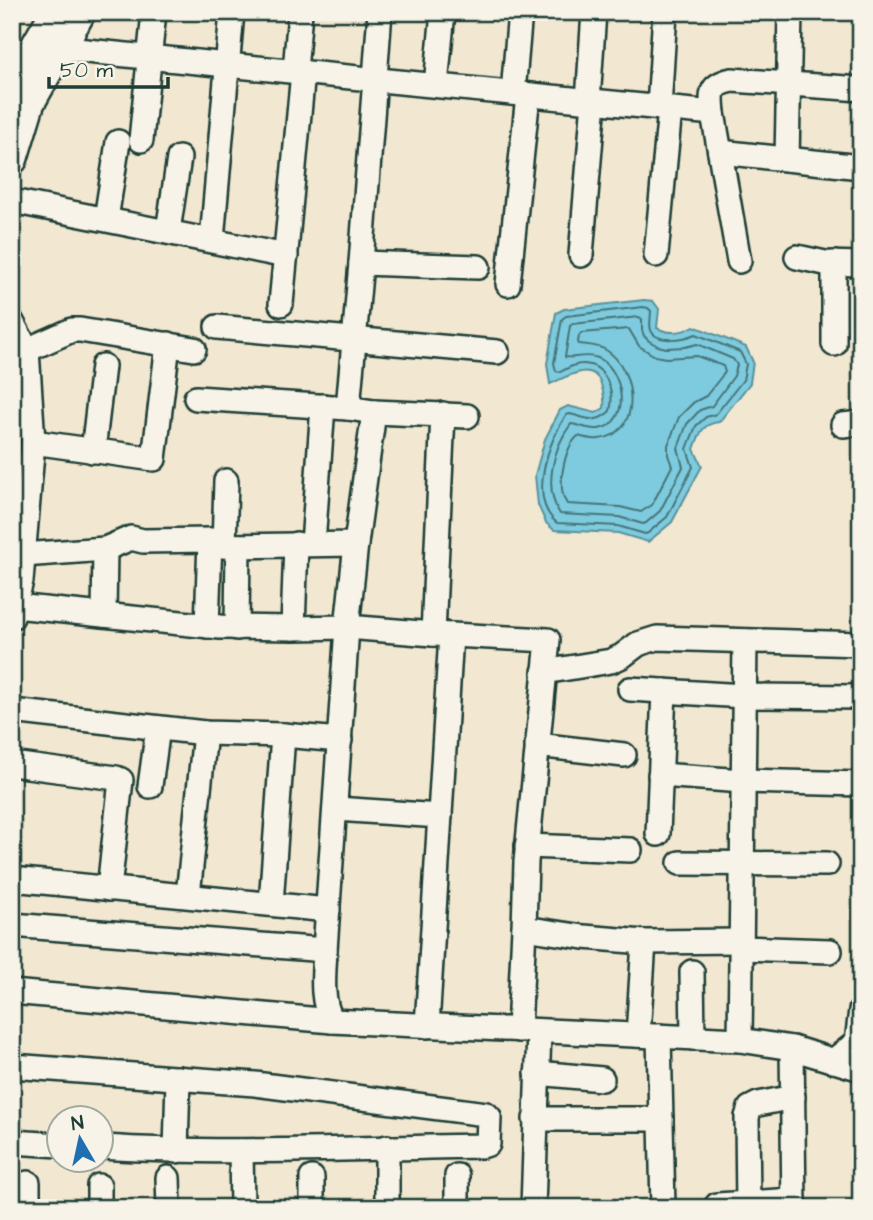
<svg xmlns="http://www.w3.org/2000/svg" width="873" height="1220" font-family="'Architects Daughter',sans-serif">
  <rect width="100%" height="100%" fill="#f2e7d1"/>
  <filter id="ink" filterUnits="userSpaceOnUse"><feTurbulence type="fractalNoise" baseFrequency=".0143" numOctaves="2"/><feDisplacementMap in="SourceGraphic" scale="14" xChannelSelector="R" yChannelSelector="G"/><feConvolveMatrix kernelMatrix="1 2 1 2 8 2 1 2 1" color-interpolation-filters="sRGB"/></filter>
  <g filter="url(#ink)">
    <!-- water -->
    <path fill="#7ecade" stroke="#58929a" stroke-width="2" d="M644 300 653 301 659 309 657 328C669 334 682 333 694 326L746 347 753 362 750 383 719 422C701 424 700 434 694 449L702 466 672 522 648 542 618 533 554 530 546 523 538 505 535 475 545 439 560 410 568 406 596 413 604 408C605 399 604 393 601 384 593 360 566 377 550 384L547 364 556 313 564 309Z"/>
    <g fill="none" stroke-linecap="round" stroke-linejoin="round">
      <!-- shore -->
      <g stroke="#457578" stroke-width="2">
        <path d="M643 307 648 308 651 311C651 316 649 325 651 330 656 344 685 339 696 334L740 352 746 364 743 380 716 414 706 417 696 426 687 449 693 467 667 517 648 533 645 534 618 526 557 523C527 499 549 441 566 415L570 414C587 418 595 425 610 411 615 391 606 363 581 364 574 364 566 369 560 372L556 371 554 363 562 319 566 316Z"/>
        <path d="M639 317 642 319V330L644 336 649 341 658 346 666 348 685 347 697 344 733 359 737 365 734 376 712 406 700 410 687 424 678 448 683 467 660 511 646 523 643 524 619 517 560 514C543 488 553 448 571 424 580 425 590 430 599 429 633 423 623 368 598 358 585 353 575 359 565 357L570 326 572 324Z"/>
        <path d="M629 329 639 346 655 356 666 358 697 356 723 366 725 372 706 396 694 402 679 417 668 445V455L672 466 652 505 641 512 620 507 567 504C556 488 564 448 578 436 585 438 592 440 599 439 644 434 636 368 606 350 598 345 588 345 579 344L578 342 579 336 581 333Z"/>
      </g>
      <!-- minor casing -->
      <g stroke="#1f3d34" stroke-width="28">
        <g id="minor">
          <path d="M46 47 713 113"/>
          <path d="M295 71 300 12"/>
          <path d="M436 85 443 12"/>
          <path d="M513 93 520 12"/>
          <path d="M588 101 594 12"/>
          <path d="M659 108 665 12"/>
          <path d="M141 140 154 12"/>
          <path d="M720 152 861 167"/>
          <path d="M787 159 790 12"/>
          <path d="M12 201 286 256"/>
          <path d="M106 219 118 142"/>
          <path d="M168 231 179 158"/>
          <path d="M212 240 232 12"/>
          <path d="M581 255 594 101"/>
          <path d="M656 255 670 109"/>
          <path d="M797 257 825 263 861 264"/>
          <path d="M739 261 713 113C711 92 710 85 732 80L861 89"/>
          <path d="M361 263 478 267"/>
          <path d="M834 263V344"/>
          <path d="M508 284 528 95"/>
          <path d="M281 304 303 72"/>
          <path d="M12 322 27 350 33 442 21 581 12 617"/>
          <path d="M217 327 497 352"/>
          <path d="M27 350 72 330H80L194 349"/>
          <path d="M196 398 348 408 374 412 467 416"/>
          <path d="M348 408 361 263 380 12"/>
          <path d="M843 425 861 423"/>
          <path d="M33 442 154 459 168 344"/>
          <path d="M93 451 103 366"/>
          <path d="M313 544 323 406"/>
          <path d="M224 546 226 481"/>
          <path d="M12 553 23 555 105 549 131 538 143 541 210 540 224 546 356 544"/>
          <path d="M15 606 220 627 293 628 347 627 433 634 548 640 526 862 524 928 519 1030"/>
          <path d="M104 615 105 549"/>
          <path d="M207 626 210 540"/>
          <path d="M237 628 238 546"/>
          <path d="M293 628 296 544"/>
          <path d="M433 634 443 414"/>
          <path d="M544 672 611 661 622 656 638 644 657 638 861 644"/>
          <path d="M630 689 744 696 861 697"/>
          <path d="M12 711 205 733 283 735 340 740"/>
          <path d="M537 745 624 755"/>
          <path d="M12 764 116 778 121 780 109 889"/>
          <path d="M660 775 743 781 861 784"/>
          <path d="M150 786 158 728"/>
          <path d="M336 809 440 816"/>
          <path d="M658 834 664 691"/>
          <path d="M527 846 630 850"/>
          <path d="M680 863 827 864"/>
          <path d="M12 879 328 910"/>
          <path d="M188 895 205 733"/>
          <path d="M271 904 283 735"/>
          <path d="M12 925 325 950"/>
          <path d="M524 928 584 937 644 942 741 941"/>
          <path d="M741 948 830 951"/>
          <path d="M692 972 693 1038"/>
          <path d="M12 992 332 1021 740 1040 792 1048 861 1069"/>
          <path d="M332 1021C320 999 324 974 325 950L347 627 356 544 374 412"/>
          <path d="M427 1026 451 635"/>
          <path d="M638 1035 644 942"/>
          <path d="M659 1036 663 1208"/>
          <path d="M740 1040 745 641"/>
          <path d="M857 1042 861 1010"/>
          <path d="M792 1048 794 1208"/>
          <path d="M833 1061 861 1039"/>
          <path d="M12 1066 255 1084 486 1114 489 1117 488 1144 482 1146C355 1148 228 1155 102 1147"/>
          <path d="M537 1073 602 1079"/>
          <path d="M535 1119H661"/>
          <path d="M12 1142 60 1145"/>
          <path d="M387 1147V1208"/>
          <path d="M176 1151 178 1078"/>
          <path d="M241 1151 242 1208"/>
          <path d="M457 1176V1208"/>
          <path d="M168 1178 169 1208"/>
          <path d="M312 1178V1208"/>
          <path d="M28 1183V1208"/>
          <path d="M99 1186V1208"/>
          <path d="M717 1205 794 1200"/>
          <path d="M533 1208 539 1031"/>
          <path d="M748 1208 747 1117 750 1108 758 1104 793 1097"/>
        </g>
      </g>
      <!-- major casing -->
      <g stroke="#1f3d34" stroke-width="35">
        <g id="major">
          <path d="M12 97 17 80 56 12"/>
          <path d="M12 159 29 103 80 12"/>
        </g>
      </g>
      <!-- minor -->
      <use href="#minor" stroke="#f7f3e8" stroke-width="23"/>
      <!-- major -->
      <use href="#major" stroke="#f7f3e8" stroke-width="30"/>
    </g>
  </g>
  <!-- margin -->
  <rect width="873" height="1220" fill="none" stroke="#f7f3e8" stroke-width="42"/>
  <rect x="21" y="21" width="831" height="1178" fill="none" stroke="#1f3d34" stroke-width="2.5" filter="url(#ink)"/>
  <!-- north arrow -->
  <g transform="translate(80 1139) rotate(351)"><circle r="33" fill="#f7f3e8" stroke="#a1aaa0" stroke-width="2"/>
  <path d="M0-5L12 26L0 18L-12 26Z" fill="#1f6fb2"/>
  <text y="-10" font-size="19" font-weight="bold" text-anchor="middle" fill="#1f3d34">N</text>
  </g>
  <!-- scale -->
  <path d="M49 77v10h119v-10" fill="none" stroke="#1f3d34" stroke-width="3.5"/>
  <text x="60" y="77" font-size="21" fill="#1f3d34" stroke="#f7f3e8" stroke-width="5" paint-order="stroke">50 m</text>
</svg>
